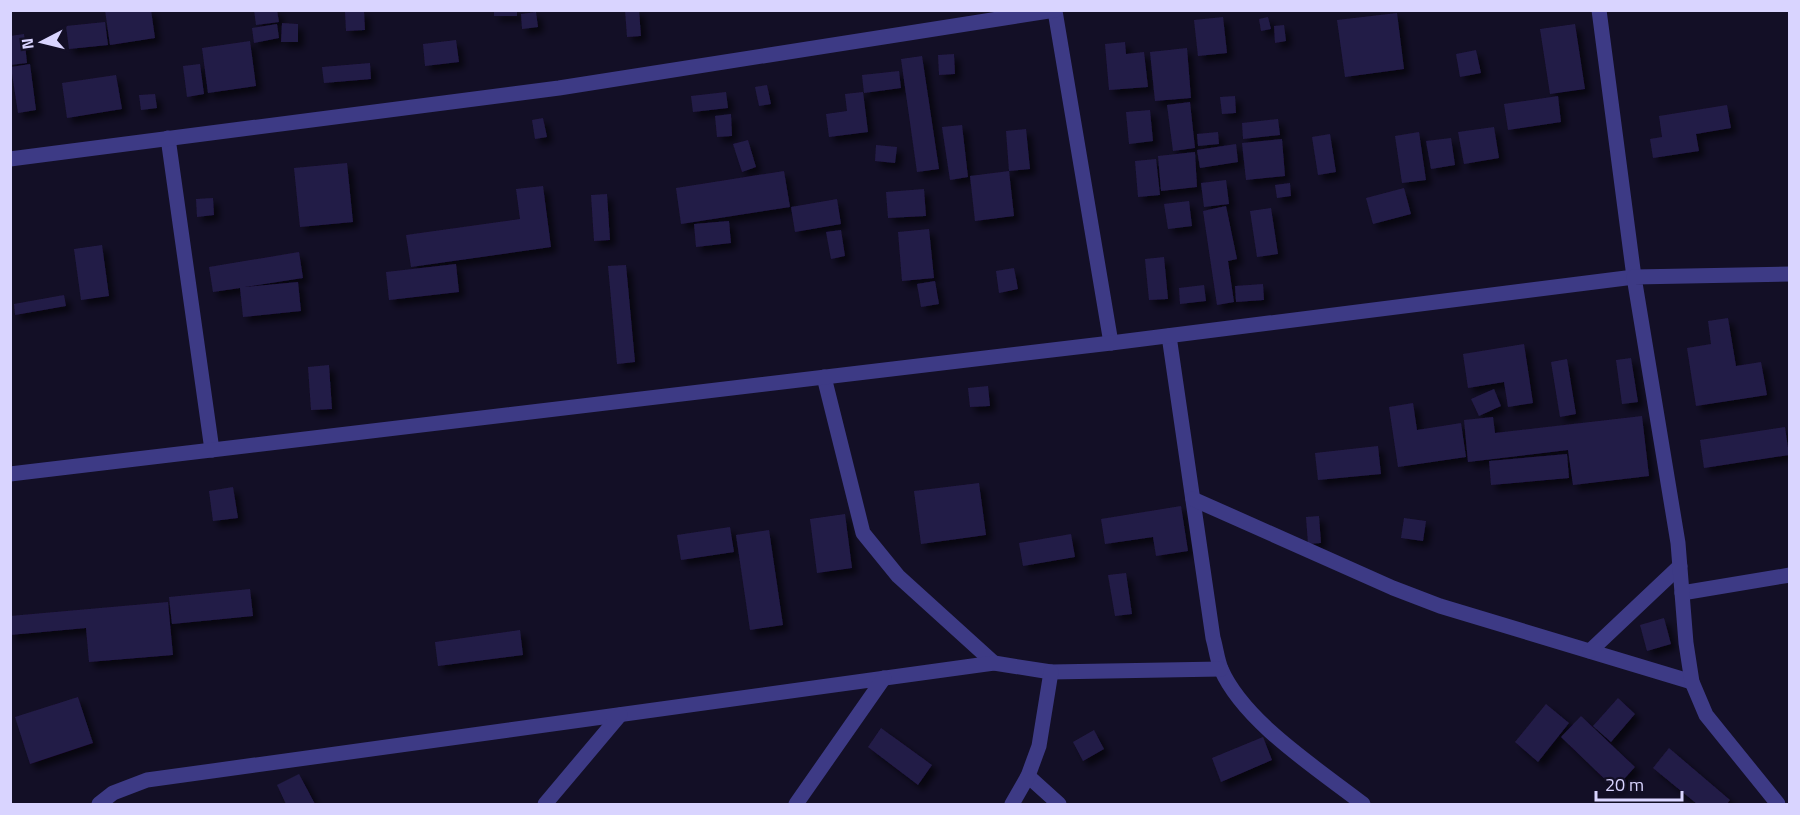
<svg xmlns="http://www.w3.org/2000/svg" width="1800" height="815" font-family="'Titillium Web',sans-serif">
  <defs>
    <filter id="shadow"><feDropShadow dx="5.5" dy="5.5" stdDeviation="3" flood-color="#0009"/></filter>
  </defs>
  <rect width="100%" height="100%" fill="#130f26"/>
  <!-- building -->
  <g fill="#241b47" filter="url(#shadow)">
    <path d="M105 10H151L155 38 110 45Z"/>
    <path d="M254 10H277L279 22 256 25Z"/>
    <rect x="494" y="10" width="23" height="6"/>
    <path d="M625 10H639L641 36 627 37Z"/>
    <path d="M364 11 365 30 346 31 345 12Z"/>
    <path d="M536 12 538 27 522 29 521 14Z"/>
    <path d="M1397 13 1404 69 1345 77 1337 20Z"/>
    <path d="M1223 17 1227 53 1198 56 1194 20Z"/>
    <path d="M1268 17 1271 29 1261 31 1259 19Z"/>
    <path d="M105 22 108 45 69 49 66 26Z"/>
    <path d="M282 23 298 24V42H281Z"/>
    <path d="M277 24 279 38 254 43 252 28Z"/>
    <path d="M1575 24 1585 89 1550 94 1540 29Z"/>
    <path d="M1284 25 1286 41 1275 43 1274 26Z"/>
    <path d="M24 34 27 63 10 65V36Z"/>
    <path d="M456 40 459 62 425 66 423 44Z"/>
    <path d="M250 41 256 86 208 93 202 48Z"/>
    <path d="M1125 42 1126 54 1144 52 1148 87 1109 90 1105 44Z"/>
    <path d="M1187 48 1191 98 1155 101 1150 52Z"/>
    <path d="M1476 50 1481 73 1460 77 1456 54Z"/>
    <path d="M954 54 955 74 939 75 938 55Z"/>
    <path d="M922 56 939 169 917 172 901 59Z"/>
    <path d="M370 63 371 79 324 83 322 67Z"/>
    <path d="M30 64 36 110 18 113 11 67Z"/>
    <path d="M200 64 204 94 187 97 183 66Z"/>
    <path d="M899 71 901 88 864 93 862 75Z"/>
    <path d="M116 75 122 109 67 118 62 83Z"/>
    <path d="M767 85 771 104 759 106 755 87Z"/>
    <path d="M726 92 728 108 693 112 691 96Z"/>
    <path d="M863 92 868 132 829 137 826 114 847 111 845 94Z"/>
    <path d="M155 94 157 108 141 110 139 95Z"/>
    <path d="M1235 96 1236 113 1222 114 1220 97Z"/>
    <path d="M1558 96 1561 122 1508 130 1504 104Z"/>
    <path d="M1190 102 1195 148 1173 151 1167 105Z"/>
    <path d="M1727 105 1731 128 1696 134 1699 151 1653 158 1650 139 1662 137 1659 116Z"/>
    <path d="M1150 110 1153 141 1129 144 1126 112Z"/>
    <path d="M731 114 732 136 717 137 715 116Z"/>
    <path d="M543 118 547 137 535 139 532 120Z"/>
    <path d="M1278 119 1280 135 1243 139 1242 123Z"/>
    <path d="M962 125 968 177 950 180 942 127Z"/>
    <path d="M1494 127 1499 158 1464 164 1458 132Z"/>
    <path d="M1026 129 1030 169 1009 171 1006 131Z"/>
    <path d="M1218 132 1219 144 1198 146 1197 134Z"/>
    <path d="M1419 132 1426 180 1402 183 1395 136Z"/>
    <path d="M1330 134 1336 172 1318 175 1312 137Z"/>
    <path d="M1451 138 1455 165 1431 169 1426 141Z"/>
    <path d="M1282 139 1285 176 1246 180 1242 143Z"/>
    <path d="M748 140 756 167 742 172 733 144Z"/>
    <path d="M1236 144 1238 162 1200 168 1197 150Z"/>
    <path d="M876 145 897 147 895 163 875 161Z"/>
    <path d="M1195 152 1197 187 1161 191 1158 156Z"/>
    <path d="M1156 159 1160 195 1138 197 1135 161Z"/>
    <path d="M347 163 353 222 300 227 294 168Z"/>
    <path d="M784 171 790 207 681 224 676 188Z"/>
    <path d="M1009 171 1014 216 975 221 970 176Z"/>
    <path d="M1226 180 1229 204 1204 207 1201 183Z"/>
    <path d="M1290 183 1291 196 1277 198 1275 185Z"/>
    <path d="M543 186 551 247 411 267 406 235 520 219 516 189Z"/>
    <path d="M1404 188 1411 214 1373 224 1366 198Z"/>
    <path d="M924 189 926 216 888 218 886 192Z"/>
    <path d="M607 194 610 240 594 241 591 195Z"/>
    <path d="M213 198 214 215 197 217 196 199Z"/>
    <path d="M837 199 841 224 795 232 791 207Z"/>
    <path d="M1189 201 1192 226 1168 229 1164 204Z"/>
    <path d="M1226 206 1237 259 1228 261 1234 302 1217 305 1203 211Z"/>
    <path d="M1271 208 1278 254 1257 257 1250 211Z"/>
    <path d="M729 221 731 243 696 247 694 224Z"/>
    <path d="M929 229 934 278 902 281 898 232Z"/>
    <path d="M841 230 845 256 831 259 826 232Z"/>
    <path d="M102 245 109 296 81 300 74 249Z"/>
    <path d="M299 252 303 278 245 287 298 282 301 311 243 317 240 288 213 292 209 267Z"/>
    <path d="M1164 257 1168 299 1149 300 1145 259Z"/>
    <path d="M456 264 459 292 389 300 386 272Z"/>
    <path d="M626 265 635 362 617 364 608 266Z"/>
    <path d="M1014 268 1018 289 999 293 996 271Z"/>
    <path d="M935 281 939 304 921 307 917 284Z"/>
    <path d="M1263 284 1264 300 1236 302 1235 286Z"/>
    <path d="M1204 285 1206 301 1180 304 1179 288Z"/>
    <path d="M64 295 66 306 15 315 14 304Z"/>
    <path d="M1728 318 1736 366 1761 362 1767 395 1696 406 1687 348 1711 344 1708 321Z"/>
    <path d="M1524 344 1533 403 1508 407 1504 382 1468 388 1463 354Z"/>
    <path d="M1631 358 1638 402 1622 404 1616 360Z"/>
    <path d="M1567 359 1576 414 1560 417 1551 362Z"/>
    <path d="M329 365 332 409 311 410 308 367Z"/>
    <path d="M988 386 990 406 970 407 968 388Z"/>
    <path d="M1494 389 1501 406 1479 416 1471 399Z"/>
    <path d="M1413 403 1417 430 1461 423 1466 457 1398 467 1389 407Z"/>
    <path d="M1642 416 1649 476 1573 485 1568 450 1468 462 1464 420 1493 417 1495 433Z"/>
    <path d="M1785 427 1789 455 1704 468 1700 440Z"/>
    <path d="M1378 446 1381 474 1318 480 1315 453Z"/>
    <path d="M1567 454 1569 478 1491 485 1489 461Z"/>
    <path d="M979 483 986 535 921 544 914 491Z"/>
    <path d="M233 487 238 518 213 521 209 491Z"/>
    <path d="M1181 506 1188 551 1156 556 1153 537 1105 544 1101 519Z"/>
    <path d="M845 514 852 568 817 573 810 519Z"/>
    <path d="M1319 516 1321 543 1308 544 1306 517Z"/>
    <path d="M1404 518 1426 521 1423 541 1401 538Z"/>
    <path d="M730 527 734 552 681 560 677 535Z"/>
    <path d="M769 530 783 625 750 630 736 535Z"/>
    <path d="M1071 534 1075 557 1023 566 1019 543Z"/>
    <path d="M1126 573 1132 614 1115 616 1108 575Z"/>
    <path d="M250 589 253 616 172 624 169 597Z"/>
    <path d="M168 602 173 655 89 662 86 628 10 635V616Z"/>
    <path d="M1664 618 1671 644 1647 651 1640 625Z"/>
    <path d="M520 630 523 655 438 666 435 642Z"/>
    <path d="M78 697 93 743 30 764 15 717Z"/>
    <path d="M1618 698 1635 714 1611 742 1593 726Z"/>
    <path d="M1546 704 1569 723 1538 762 1515 742Z"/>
    <path d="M1581 716 1635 767 1615 789 1561 737Z"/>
    <path d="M881 728 932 765 918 785 868 747Z"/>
    <path d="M1094 730 1104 749 1083 761 1073 742Z"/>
    <path d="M1263 737 1272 760 1221 782 1212 758Z"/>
    <path d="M1669 748 1730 800 1727 804H1697L1653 768Z"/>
    <path d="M299 774 315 804H286L277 785Z"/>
  </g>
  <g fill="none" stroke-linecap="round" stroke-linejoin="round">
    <!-- minor -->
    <g stroke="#3d3a85" stroke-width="15">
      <path d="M1055 11 1111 343"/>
      <path d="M168 138 212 450"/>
      <path d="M10 159 559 88 1055 10"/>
      <path d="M1169 336 1213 638C1216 648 1217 659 1221 669 1244 722 1318 769 1363 804"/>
      <path d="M824 377 863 533 898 576 994 663"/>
      <path d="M10 474 1111 343 1634 277 1599 10"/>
      <path d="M1193 499 1393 588 1440 606 1692 682"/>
      <path d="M1682 593 1790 575"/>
      <path d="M1590 651 1680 566"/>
      <path d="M1028 776 1059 804"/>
      <path d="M99 804 113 793 147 780 994 663 1051 672 1221 669"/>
      <path d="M545 804 620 715"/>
      <path d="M796 804 884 678"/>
      <path d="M1012 804 1028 776 1039 746 1051 672"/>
      <path d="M1778 804 1706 715 1692 682 1686 643 1678 543 1634 277 1790 274"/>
    </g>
  </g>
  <!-- border -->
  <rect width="1800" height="815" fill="none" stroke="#d9d4ff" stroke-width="24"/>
  <!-- north arrow -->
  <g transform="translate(42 42) rotate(263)" stroke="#130f26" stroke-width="4.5" paint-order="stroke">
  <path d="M0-4.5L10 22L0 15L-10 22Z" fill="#d9d4ff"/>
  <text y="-9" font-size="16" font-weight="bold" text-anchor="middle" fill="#d9d4ff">N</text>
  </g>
  <!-- scale -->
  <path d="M1596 791v9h86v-9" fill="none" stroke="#d9d4ff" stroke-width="3"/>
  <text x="1605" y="791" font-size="18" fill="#d9d4ff" stroke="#130f26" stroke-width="4.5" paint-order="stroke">20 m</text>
</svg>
